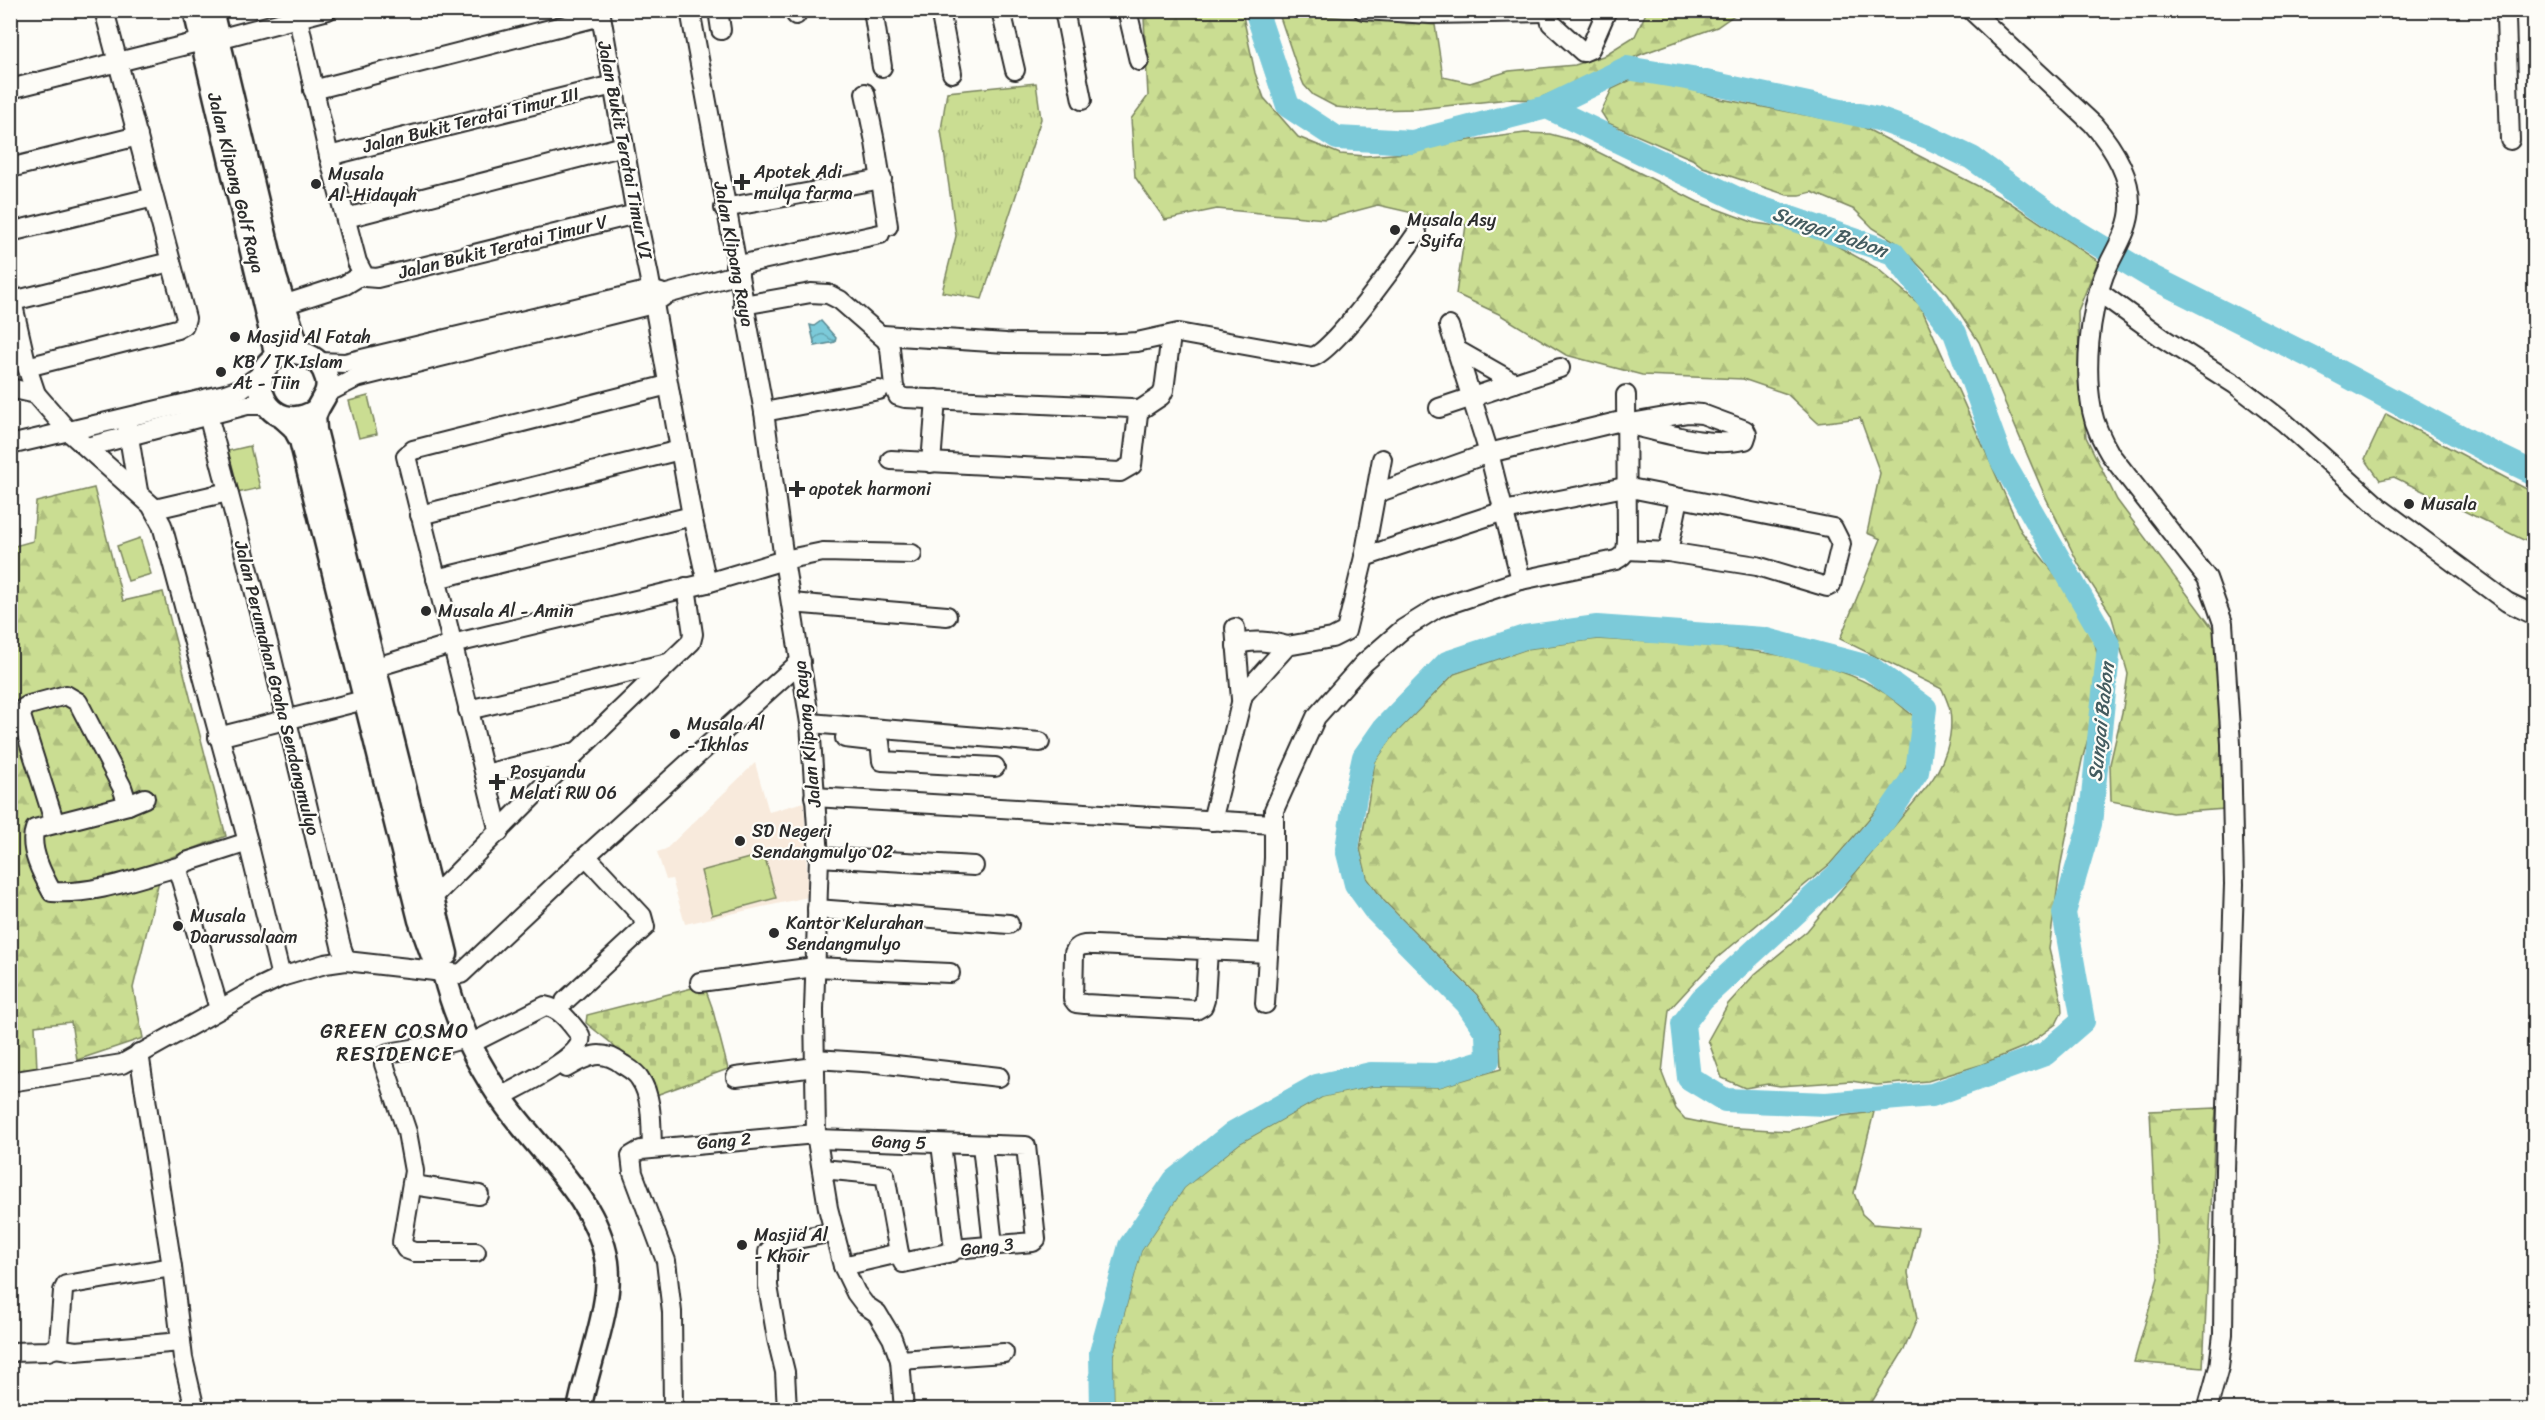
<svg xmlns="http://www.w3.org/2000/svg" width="2545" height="1420" font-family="Sriracha,sans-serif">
  <defs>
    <pattern id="grass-tufts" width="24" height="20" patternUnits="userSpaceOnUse" patternTransform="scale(1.5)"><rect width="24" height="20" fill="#cadd92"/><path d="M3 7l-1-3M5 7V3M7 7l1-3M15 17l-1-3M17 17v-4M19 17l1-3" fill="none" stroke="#aebe7e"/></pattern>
    <pattern id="forest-firs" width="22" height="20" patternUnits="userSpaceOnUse" patternTransform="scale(1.5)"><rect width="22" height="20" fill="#cadd92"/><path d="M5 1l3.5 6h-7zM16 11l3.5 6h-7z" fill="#aebe7e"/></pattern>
    <pattern id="cemetery-stones" width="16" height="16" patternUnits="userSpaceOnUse" patternTransform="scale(1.5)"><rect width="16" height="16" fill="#cadd92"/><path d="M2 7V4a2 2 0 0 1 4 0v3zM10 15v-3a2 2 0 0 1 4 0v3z" fill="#aebe7e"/></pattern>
    <pattern id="water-waves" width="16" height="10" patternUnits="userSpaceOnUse" patternTransform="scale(1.5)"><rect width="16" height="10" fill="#7bcad9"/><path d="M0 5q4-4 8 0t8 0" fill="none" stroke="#65a4b0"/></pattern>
  </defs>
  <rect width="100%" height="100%" fill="#fdfcf7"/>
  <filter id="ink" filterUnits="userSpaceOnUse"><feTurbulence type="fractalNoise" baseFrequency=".0167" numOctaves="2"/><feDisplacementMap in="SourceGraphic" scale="12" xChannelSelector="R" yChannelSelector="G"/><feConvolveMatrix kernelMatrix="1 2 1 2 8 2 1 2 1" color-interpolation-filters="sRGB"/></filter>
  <g filter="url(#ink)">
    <!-- built -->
    <path fill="#f8eadc" d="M755 763 769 812 804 802 808 897 685 924 672 879 666 880 657 852 666 849Z"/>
    <!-- grass -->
    <path fill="url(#grass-tufts)" stroke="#7a845e" stroke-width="1.5" d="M1036 83 1041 119 982 299 942 292 956 236 941 130 947 92Z"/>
    <!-- forest -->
    <g fill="url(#forest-firs)" stroke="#7a845e" stroke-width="1.5">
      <path d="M1170 11H1242L1255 73 1264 98 1298 137 1340 154 1366 156 1407 153 1448 143 1525 133 1550 134 1576 141 1698 202 1755 223 1808 230 1877 268 1920 305 2021 531 2058 578 2093 635 2099 661V700L2082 760 2061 863 2049 949 2061 999 2062 1012 2056 1024 2026 1046 1980 1065 1928 1081 1877 1085 1851 1081 1780 1086 1768 1084 1745 1088 1722 1078 1708 1040 1728 1004 1755 974 1807 931 1929 784C1944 764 1954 737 1950 711 1949 704 1945 696 1942 689L1840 639 1881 539 1867 533 1880 473 1860 418 1818 423 1787 394 1743 379 1642 375 1566 355 1499 314 1456 294 1466 225 1378 205 1325 219 1217 209 1165 220 1135 177 1131 119 1148 96 1144 19Z"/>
      <path d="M1278 11H1307L1309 15 1435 25 1443 77 1470 83 1509 71 1575 65 1603 56 1635 36 1647 11H1740L1717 27 1642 54 1535 100 1509 99 1418 109 1364 110 1336 107 1313 95 1304 85 1299 73Z"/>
      <path d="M1633 79 1665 81 1721 99 1859 125 2009 202 2098 261 2078 311 2079 358 2086 437 2117 500 2214 630 2225 809 2172 813 2111 801 2110 764 2123 708 2128 674 2111 614 2079 565 2044 494 1979 342 1948 295 1896 242 1873 228 1855 210 1812 192 1800 195H1787L1703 167 1692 159 1608 123 1601 112 1612 89Z"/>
      <path d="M2386 414 2534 493V545L2394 477 2380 480 2365 459Z"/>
      <path d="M94 488 123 601 163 592 226 836 164 860 133 988 143 1038 77 1060 71 1022 35 1026 37 1069 11 1070V547L33 541 36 502Z"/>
      <path d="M1597 639C1685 645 1809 644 1885 693 1897 702 1909 713 1921 722L1900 783 1830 864 1717 958 1669 1010 1662 1073 1676 1109 1685 1119 1723 1127 1789 1131 1842 1116 1874 1112 1854 1193 1862 1214 1873 1224 1918 1228 1908 1273 1917 1319 1904 1350 1867 1410 1114 1409 1113 1355 1141 1251 1184 1188 1240 1143 1322 1097 1373 1086 1439 1087 1501 1069 1499 1029 1477 995 1384 901 1367 878 1360 849 1375 762 1394 735 1454 674 1527 649Z"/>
      <path d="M2216 1108 2203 1368 2134 1362 2158 1278 2150 1111Z"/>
    </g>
    <!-- cemetery -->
    <path fill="url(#cemetery-stones)" stroke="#7a845e" stroke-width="1.5" d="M704 985 712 1007 728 1069 656 1095 611 1043 586 1023 587 1015Z"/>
    <!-- garden -->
    <g fill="#cadd92" stroke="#7a845e" stroke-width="1.5">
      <path d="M368 396 377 434 359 438 349 401Z"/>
      <path d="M250 446 260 488 237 493 228 451Z"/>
      <path d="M140 538 151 574 128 581 117 546Z"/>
      <path d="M764 854 776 898 712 915 701 871Z"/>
    </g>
    <!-- water -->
    <path fill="url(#water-waves)" stroke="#5b8a93" stroke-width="1.5" d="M821 321 836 338 835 342 815 346 810 325 814 326Z"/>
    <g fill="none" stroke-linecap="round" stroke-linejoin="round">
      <!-- river -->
      <g stroke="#7bcad9" stroke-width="24">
        <path d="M1547 107 1627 68 1692 79 1878 119 1928 137 1972 158 2067 226 2150 276 2319 361 2486 450 2534 473"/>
        <path d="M1102 1410 1101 1353 1130 1246 1175 1180 1233 1133 1317 1086 1371 1074 1438 1075 1488 1060 1487 1033 1467 1003 1374 909 1356 884 1347 849 1355 797 1364 757 1385 727 1447 663 1525 637 1597 627 1763 639 1869 667 1925 708 1917 772 1883 822 1837 875 1702 999 1683 1024 1689 1078 1725 1100 1826 1104 1932 1095 2045 1054 2083 1021 2064 913 2090 824 2109 646 2001 459 1955 333 1893 253 1746 203 1547 107 1412 142 1337 138 1288 106 1256 10"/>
      </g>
      <!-- minor casing -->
      <g stroke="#2b2b2b" stroke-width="22">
        <g id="minor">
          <path d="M296 10 329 156 357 262 365 277 377 278 636 214"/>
          <path d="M600 10 636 214 649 276 692 516 707 583"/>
          <path d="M690 10 764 412 784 560 810 723 819 857 814 1010 816 1134 828 1208 843 1266 856 1293 865 1305 877 1313 892 1338 900 1360 904 1410"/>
          <path d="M718 10 721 30"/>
          <path d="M795 10 796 15"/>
          <path d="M873 10 882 67"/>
          <path d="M940 10 952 73"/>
          <path d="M1001 10 1015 70"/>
          <path d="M1064 10 1082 100"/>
          <path d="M1127 10 1139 61"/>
          <path d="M1363 10 1430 14 1547 12"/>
          <path d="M1548 10 1551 23 1583 52 1590 49 1607 10"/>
          <path d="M1971 10 2093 124C2112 146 2131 176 2130 206 2130 231 2113 252 2104 275 2089 315 2084 369 2092 411 2095 427 2102 440 2110 454L2207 578 2223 623 2231 744 2234 884 2225 1170 2223 1334 2219 1367 2207 1410"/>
          <path d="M2509 10 2506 18 2510 140"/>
          <path d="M218 39 328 10"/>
          <path d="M10 89 202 41"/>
          <path d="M313 90 601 16"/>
          <path d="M865 93 875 142 888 226"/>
          <path d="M329 156 613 85"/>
          <path d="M10 168 138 136"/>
          <path d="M724 208 882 179"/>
          <path d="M346 218 624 146"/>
          <path d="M10 232 154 197"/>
          <path d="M735 266 880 234"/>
          <path d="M10 292 27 367 36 394"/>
          <path d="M2099 292 2164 339 2236 385 2284 422 2380 508 2507 602 2534 615"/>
          <path d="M13 301 170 262"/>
          <path d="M283 305 345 285 363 274"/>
          <path d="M743 305 811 293 828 294 840 300 886 340 890 348 894 387 898 396 905 398 1131 408 1138 414 1132 465 1120 472 891 460"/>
          <path d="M1449 326 1489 453 1521 580"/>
          <path d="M883 335 1006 343 1104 344 1137 342 1178 333 1312 357C1334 352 1402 255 1417 233"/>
          <path d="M1457 350 1515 383"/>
          <path d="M318 362 345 363 651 290 661 293"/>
          <path d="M27 367 177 329 184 325 186 318 104 10"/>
          <path d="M10 388 36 394 68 431 151 505 162 525 248 842 281 977"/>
          <path d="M327 393 356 378 653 304 667 294 739 274"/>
          <path d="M1439 408 1560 368"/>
          <path d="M764 412 879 390"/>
          <path d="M1137 412 1161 396 1164 390 1171 335"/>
          <path d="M208 415 271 654 341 946 346 961"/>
          <path d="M127 425 138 491"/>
          <path d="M10 445 225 394 242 388 263 373"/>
          <path d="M87 447 247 405H267"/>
          <path d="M931 463 936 399"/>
          <path d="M1377 493 1489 453 1617 422 1625 424 1688 413 1702 414 1745 430 1747 434 1745 440C1706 448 1663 432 1625 424"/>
          <path d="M155 509 228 492"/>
          <path d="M420 515 680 450"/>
          <path d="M1668 552 1679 498"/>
          <path d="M1364 557 1504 511 1625 487 1833 528 1841 544 1831 585 1827 587 1757 566 1668 552 1627 550"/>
          <path d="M436 579 692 516"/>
          <path d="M791 603 947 616"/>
          <path d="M1235 628 1241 699"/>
          <path d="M1236 646C1250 638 1273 642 1287 646"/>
          <path d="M363 671 452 644 707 583 784 560 823 552 912 554"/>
          <path d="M468 710 668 663"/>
          <path d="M810 723 1040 742"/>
          <path d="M218 737 364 700"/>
          <path d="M845 738 880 742 882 761 995 767"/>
          <path d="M485 774 576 752"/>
          <path d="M814 797 1273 824"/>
          <path d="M128 805 145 798"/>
          <path d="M1212 821 1243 695 1287 646 1332 638 1346 631 1364 557 1382 459"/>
          <path d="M55 824 21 716 24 708 29 705 66 695 78 702 122 787 128 805 35 829C28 848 43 876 52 892 95 895 140 877 181 866"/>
          <path d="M499 832 406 456 413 450 668 385"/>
          <path d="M819 857 974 866"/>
          <path d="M432 898 577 752 691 642 693 634 686 587"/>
          <path d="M817 909 1009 924"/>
          <path d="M1208 950 1205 1000 1203 1006 1196 1010 1085 1004 1076 1003 1073 999 1074 953C1078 943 1087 945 1096 945L1268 953"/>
          <path d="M700 982 815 967 950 973"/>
          <path d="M565 1001 645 927 642 916 586 856"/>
          <path d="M1265 1004 1274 858V810L1316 717 1364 663 1403 629 1437 608 1521 580 1616 560C1626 555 1627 549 1627 538L1626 395"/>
          <path d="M219 1009 178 870 186 862 248 842"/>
          <path d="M466 1038 448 1043 388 1053 384 1056V1064L407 1132 414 1171 402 1242 406 1249 414 1252H476"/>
          <path d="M470 1044 545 1006C562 1009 570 1023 580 1035 587 1056 517 1087 501 1097"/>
          <path d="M139 1053 172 1267 183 1358 195 1410"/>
          <path d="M815 1059 878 1063 999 1077"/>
          <path d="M566 1068C587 1056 601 1048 622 1064 628 1068 636 1072 640 1079 653 1098 651 1126 652 1148"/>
          <path d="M736 1077 815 1067"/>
          <path d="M10 1082 122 1064 256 989 281 977 325 964 346 961 461 974 586 856 801 661"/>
          <path d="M817 1139 1026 1146 1036 1239 1033 1242 954 1249 952 1252 903 1263 899 1253 843 1266"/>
          <path d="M941 1144 954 1249"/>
          <path d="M982 1145 993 1245"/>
          <path d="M822 1169 885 1175 899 1253"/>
          <path d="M413 1185 479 1195"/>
          <path d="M56 1348 76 1351 181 1342"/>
          <path d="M10 1352 48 1351 56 1348 59 1343 63 1291 66 1285 172 1267"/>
          <path d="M900 1360 1004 1353"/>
          <path d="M673 1410 672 1312 666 1261 633 1173 631 1156 641 1150 816 1134"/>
          <path d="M787 1410 785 1372 777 1339 768 1286V1252L776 1243 834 1232"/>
        </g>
      </g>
      <!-- major casing -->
      <g stroke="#2b2b2b" stroke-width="27">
        <g id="major">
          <path d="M195 10 277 357"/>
          <path d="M211 10 275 277 299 352"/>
          <path d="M316 411C268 440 239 372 281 355 288 352 295 351 303 354 315 357 324 366 327 379 330 394 321 399 316 412 313 417 315 424 315 430L446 954"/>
          <path d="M284 418 294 427 301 440 420 920 438 970 444 973C456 1021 477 1065 506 1105 541 1154 597 1199 607 1262 613 1304 587 1366 579 1410"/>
        </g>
      </g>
      <!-- minor -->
      <use href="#minor" stroke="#fdfcf7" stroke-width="18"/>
      <!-- major -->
      <use href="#major" stroke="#fdfcf7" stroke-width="22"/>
    </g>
  </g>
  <!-- markers -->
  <g fill="#2b2b2b" stroke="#fdfcf7" stroke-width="2">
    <path d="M739 173h6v6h6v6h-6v6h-6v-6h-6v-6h6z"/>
    <circle cx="316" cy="184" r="6"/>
    <circle cx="1395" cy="230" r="6"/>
    <circle cx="235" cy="337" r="6"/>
    <circle cx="221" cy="372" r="6"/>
    <path d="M794 480h6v6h6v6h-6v6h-6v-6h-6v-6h6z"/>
    <circle cx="2409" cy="504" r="6"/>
    <circle cx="426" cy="611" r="6"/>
    <circle cx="675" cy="734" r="6"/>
    <path d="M494 773h6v6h6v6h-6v6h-6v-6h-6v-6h6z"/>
    <circle cx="740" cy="841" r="6"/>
    <circle cx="178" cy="926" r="6"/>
    <circle cx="774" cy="933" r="6"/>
    <circle cx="742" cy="1245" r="6"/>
  </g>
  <g text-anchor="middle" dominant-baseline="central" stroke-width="4.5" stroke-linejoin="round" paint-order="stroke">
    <!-- street labels -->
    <g font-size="18" fill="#2b2b2b" stroke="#fdfcf7">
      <text transform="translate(471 120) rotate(-14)">Jalan Bukit Teratai Timur III</text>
      <text transform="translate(625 150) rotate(79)">Jalan Bukit Teratai Timur VI</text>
      <text transform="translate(236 183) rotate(76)">Jalan Klipang Golf Raya</text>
      <text transform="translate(503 247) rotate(-14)">Jalan Bukit Teratai Timur V</text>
      <text transform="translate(734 254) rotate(79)">Jalan Klipang Raya</text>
      <text transform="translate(277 688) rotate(76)">Jalan Perumahan Graha Sendangmulyo</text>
      <text transform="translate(807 734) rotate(-96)">Jalan Klipang Raya</text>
      <text transform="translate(724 1141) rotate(-5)">Gang 2</text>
      <text transform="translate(899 1142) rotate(2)">Gang 5</text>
      <text transform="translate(987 1247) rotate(-7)">Gang 3</text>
    </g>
    <!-- poi labels -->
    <g font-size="18" fill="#2b2b2b" stroke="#fdfcf7" text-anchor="start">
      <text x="754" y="172">Apotek Adi<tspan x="754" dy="21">mulya farma</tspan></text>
      <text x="328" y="174">Musala<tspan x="328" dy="21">Al-Hidayah</tspan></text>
      <text x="1407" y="220">Musala Asy<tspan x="1407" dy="21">- Syifa</tspan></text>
      <text x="247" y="337">Masjid Al Fatah</text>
      <text x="233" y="362">KB / TK Islam<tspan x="233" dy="21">At - Tiin</tspan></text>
      <text x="809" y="489">apotek harmoni</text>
      <text x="2421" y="504">Musala</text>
      <text x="438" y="611">Musala Al - Amin</text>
      <text x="687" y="724">Musala Al<tspan x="687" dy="21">- Ikhlas</tspan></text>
      <text x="510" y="772">Posyandu<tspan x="510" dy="21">Melati RW 06</tspan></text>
      <text x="752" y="831">SD Negeri<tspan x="752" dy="21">Sendangmulyo 02</tspan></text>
      <text x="190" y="916">Musala<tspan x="190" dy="21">Daarussalaam</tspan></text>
      <text x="786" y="923">Kantor Kelurahan<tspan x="786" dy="21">Sendangmulyo</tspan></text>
      <text x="754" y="1235">Masjid Al<tspan x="754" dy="21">- Khoir</tspan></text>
    </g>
    <!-- water labels -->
    <g font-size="20" font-style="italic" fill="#435b5f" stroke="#fdfcf7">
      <text transform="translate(1830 232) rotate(19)">Sungai Babon</text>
      <text transform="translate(2101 722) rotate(-84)">Sungai Babon</text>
    </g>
    <!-- neighbourhood labels -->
    <g font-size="20" letter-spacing="1.5" fill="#2b2b2b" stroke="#fdfcf7">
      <text x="395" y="1031">GREEN COSMO<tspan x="395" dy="23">RESIDENCE</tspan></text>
    </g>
  </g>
  <!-- margin -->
  <rect width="2545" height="1420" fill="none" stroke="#fdfcf7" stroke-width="36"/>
  <rect x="18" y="18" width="2509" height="1384" fill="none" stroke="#2b2b2b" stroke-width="2" filter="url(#ink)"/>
</svg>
